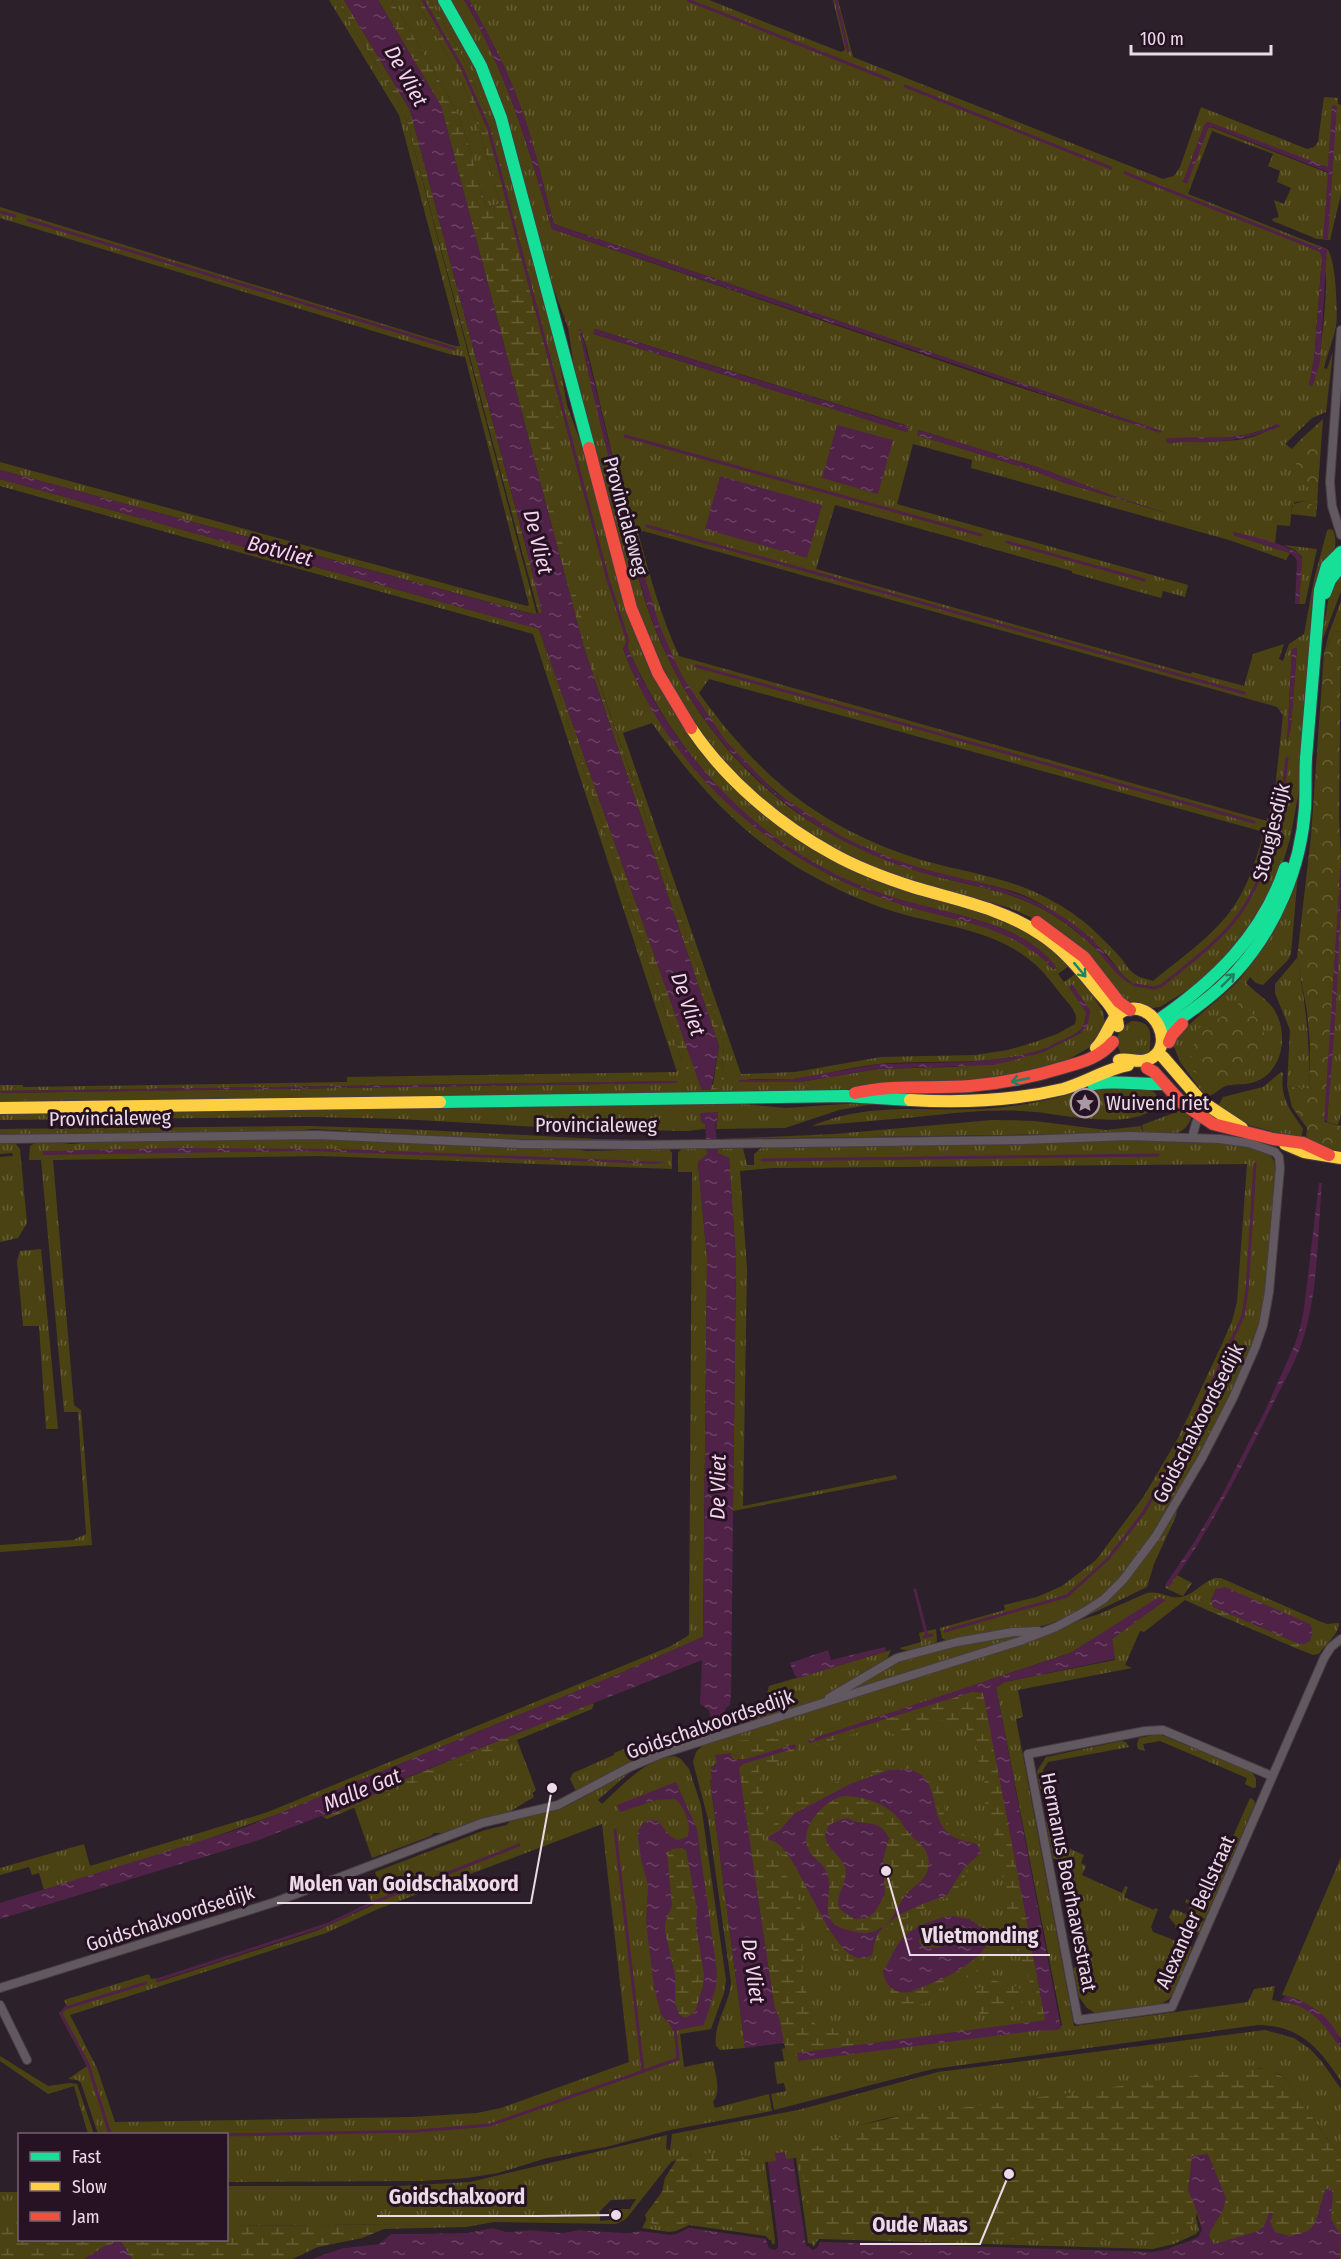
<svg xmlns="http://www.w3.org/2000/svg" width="1341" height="2259" font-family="'Fira Sans Condensed',sans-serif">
  <defs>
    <pattern id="grass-tufts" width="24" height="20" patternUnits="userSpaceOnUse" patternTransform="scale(1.5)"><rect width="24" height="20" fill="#4b4213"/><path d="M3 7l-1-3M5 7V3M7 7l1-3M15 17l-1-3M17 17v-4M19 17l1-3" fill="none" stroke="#655d35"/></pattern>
    <pattern id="forest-crowns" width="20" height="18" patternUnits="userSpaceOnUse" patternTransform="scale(1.5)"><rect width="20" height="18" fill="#4b4213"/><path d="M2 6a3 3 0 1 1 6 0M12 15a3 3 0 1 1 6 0" fill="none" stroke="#655d35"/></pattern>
    <pattern id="wetland-marsh" width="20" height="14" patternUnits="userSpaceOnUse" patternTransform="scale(1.5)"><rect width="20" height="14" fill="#4b4213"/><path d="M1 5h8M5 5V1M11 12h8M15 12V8" fill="none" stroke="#655d35"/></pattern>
    <pattern id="water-ripples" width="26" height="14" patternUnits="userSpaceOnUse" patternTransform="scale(1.5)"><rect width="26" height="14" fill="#502248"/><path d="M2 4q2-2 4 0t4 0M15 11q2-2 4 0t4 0" fill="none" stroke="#694262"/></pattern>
  </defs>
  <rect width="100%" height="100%" fill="#2c212a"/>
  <!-- grass -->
  <g fill="url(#grass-tufts)" fill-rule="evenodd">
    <path d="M329 0H337L397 99 406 118 537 615 0 470V462L527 606 529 605 465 357 449 354 0 218V207L455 346H460L399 115Z"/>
    <path d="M392 0H416L464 86 481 136 500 204 486 207 464 130 453 104Z"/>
    <path d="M430 0H438L468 52 497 122 558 354 567 405 584 452 627 615 650 672 675 715 701 751 731 785 786 831 1038 935 1070 965 1058 974 1064 982 1077 973 1103 1011 1105 1023 1104 1031 1092 1046 1069 1059 1036 1071 1004 1078 832 1090 0 1103V1093L676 1083 677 1081 0 1091V1085H23V1087L347 1082V1077L677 1072 533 634 0 486V479L539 629 573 739 682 1061 697 1076 702 1090 717 1089 721 1086 724 1042 591 659 539 456 546 453 558 412 557 381 489 118 459 50ZM627 646C678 763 765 855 888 896 932 911 998 918 1034 946 1042 952 1049 961 1057 968L1053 969C1046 962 1039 953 1030 948 990 922 941 918 897 903 797 870 713 806 658 717 644 695 631 673 623 648ZM652 723C695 784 744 838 809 874 835 889 864 902 892 911 937 925 992 929 1030 960 1043 970 1053 984 1063 997 1070 1005 1079 1013 1075 1024L1057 1034 1035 1042 1008 1050 975 1055 881 1057 795 1072 741 1074 623 733ZM1069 987 1090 1012 1081 1033 1043 1052 1006 1062 953 1067 878 1069 800 1082H739C749 1077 778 1080 792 1079 821 1076 849 1067 878 1064 940 1058 1005 1070 1062 1041 1076 1034 1086 1030 1086 1012Z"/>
    <path d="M451 0H464C507 72 529 149 552 229L1000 381 1124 421 1161 431 554 224C543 186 535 146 521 108 508 71 489 35 469 0H709L841 52 845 50 833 0H838L853 57 1163 179 1174 176 1180 167 1201 107 1307 149 1314 147 1318 142 1324 97 1338 98V104L1341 105V194L1330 240 1317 239 1273 221 1272 219 1279 217 1274 200 1284 204 1291 188 1277 182 1280 171 1268 166 1273 154 1212 131 1188 194 1327 249C1336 258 1338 313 1336 327 1333 341 1327 354 1324 368L1327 369 1333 352 1326 412 1312 418 1285 444 1292 449 1300 440 1299 454 1314 487H1318L1317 507 1306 501 1295 502 1292 506 1290 526 1277 525 1275 544 1234 532 1233 535 1290 553 1286 560 1229 540 971 468 972 460 913 444 897 504 1188 585 1185 597 1163 591 1161 598 1072 573V571L835 505 816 569 1191 674 1192 672 1244 686 1253 654 1284 644 1279 659 1283 661 1289 644 1304 634 1314 579 1327 531 1329 529 1333 530C1338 543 1335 551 1327 561L1298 796 1290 839 1274 892 1243 942 1194 986 1160 1007 1145 1009 1131 1004 1043 923 1010 908 890 874 828 845 786 818 750 788 706 741 682 706 655 654 637 610 575 373 568 328 548 273 505 112 478 48ZM1332 106 1324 239 1328 173 1211 127 1208 128 1187 183 1183 182 1205 124 1208 122 1328 168ZM1313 249H1322C1323 259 1325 268 1326 278 1327 296 1320 373 1312 386L1309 385 1314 360 1322 257 1320 252ZM595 329 908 426 909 427 907 432 597 335 593 334ZM581 330C591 359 596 390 604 420 622 493 636 571 665 641 699 724 765 795 844 838 878 856 916 868 954 877 979 883 1006 887 1030 898 1056 911 1081 930 1102 950 1115 961 1121 980 1138 985 1118 979 1111 963 1096 949 1075 929 1051 911 1023 900 997 889 968 885 942 878 904 868 867 854 833 835 749 790 685 709 652 621 638 583 630 542 620 503 606 445 592 388 581 330ZM1277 424C1250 448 1200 439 1167 443V439C1180 437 1191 439 1204 439 1229 439 1255 435 1277 424ZM919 430 1037 467 1119 498 1173 515 1065 483 1035 471 917 435ZM643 531 1277 707 1283 715 1275 789 1267 821 679 656C661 616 649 574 638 532ZM1297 648 1291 726 1287 743 1292 649ZM709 679 1264 832C1256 860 1247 890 1229 913 1209 939 1178 960 1153 981 1148 979 1140 978 1136 975 1130 972 1125 963 1121 958 1111 947 1100 936 1089 926 1075 914 1059 904 1043 896 1006 877 964 872 925 861 823 830 761 779 699 693Z"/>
    <path d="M1284 545 1317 549 1305 604H1299L1302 557 1295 550Z"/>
    <path d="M1341 571V591L1321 644 1330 589Z"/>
    <path d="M1341 601V632L1334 631 1324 653 1329 633Z"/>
    <path d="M1298 873 1291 954 1288 960 1263 985 1256 983 1250 977 1246 983C1254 991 1266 999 1273 1008 1289 1031 1284 1070 1257 1081 1248 1085 1239 1084 1229 1085 1219 1087 1215 1097 1205 1096L1180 1062 1173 1044C1190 1018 1219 1002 1240 979 1266 949 1281 909 1298 873Z"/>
    <path d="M1341 908V1114L1338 1125 1327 1122Z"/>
    <path d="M1297 958C1306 1006 1310 1041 1309 1089L1287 1086 1290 1030 1275 993V984Z"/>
    <path d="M1132 1021C1157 1022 1149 1038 1150 1055H1122C1114 1042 1116 1028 1132 1021Z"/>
    <path d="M1281 1072 1283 1073C1280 1100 1290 1109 1303 1129L1301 1139 1244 1124 1218 1106 1223 1097 1263 1087Z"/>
    <path d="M1107 1084 1151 1090 1156 1094 1158 1103C1142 1132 1063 1115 1036 1112 996 1108 956 1113 917 1117 882 1120 847 1123 812 1126 871 1100 933 1113 994 1108 1017 1106 1041 1102 1063 1096 1078 1092 1092 1087 1107 1084Z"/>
    <path d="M874 1102V1104L839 1110 785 1128 716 1129 718 1113H701V1122L705 1124V1129L687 1131 573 1129 400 1119 314 1117 0 1120V1113L733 1103 786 1108Z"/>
    <path d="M1179 1111H1185L1191 1118C1184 1140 1162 1134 1143 1133L1142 1125Z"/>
    <path d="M992 1120 1035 1121 1106 1130 1141 1126 1142 1133 721 1139 835 1134Z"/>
    <path d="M308 1126 405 1129 597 1139 702 1141 490 1139 314 1129 290 1131 0 1135V1129Z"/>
    <path d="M329 1139 564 1148 587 1151 669 1149 672 1153V1169L320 1156 53 1160 74 1405 81 1410 92 1545 0 1552V1545L73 1540 86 1534 78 1412H64L41 1160H29L30 1146C41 1138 57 1143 70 1144 78 1144 87 1142 95 1142Z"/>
    <path d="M1132 1140C1158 1141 1255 1139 1271 1156 1280 1166 1273 1205 1272 1219 1268 1257 1269 1299 1256 1336 1245 1368 1228 1400 1212 1430 1182 1487 1151 1553 1101 1596 1059 1632 1000 1634 947 1641L942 1638 940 1628 1005 1610 1004 1605 1037 1597 1062 1586 1096 1560 1144 1496 1178 1438 1222 1344 1232 1321 1237 1302 1247 1164 772 1168 740 1171 747 1269 743 1506 896 1475 897 1479 733 1511 736 1260 729 1158 718 1154 717 1149 743 1148 747 1165H754V1154L761 1148 770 1147Z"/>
    <path d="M0 1142 15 1143 20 1149 27 1223 18 1238 0 1242V1157L13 1156 12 1153 0 1154Z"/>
    <path d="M682 1148 707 1149V1155L698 1162 707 1258 703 1637 616 1675 278 1814 202 1841 44 1890 39 1873 32 1875 29 1867 0 1875V1868L84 1844 90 1866 268 1812 671 1646 689 1635 692 1172H678V1153Z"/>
    <path d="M41 1249 58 1429H46L39 1326H23L17 1261 20 1251Z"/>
    <path d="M1177 1510 1176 1516 1154 1564 1147 1587 1089 1615 1116 1593 1138 1568Z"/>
    <path d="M1215 1578H1221L1319 1621 1327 1624 1339 1623C1339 1635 1325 1644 1319 1654L1313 1655 1298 1649 1300 1644 1302 1645 1216 1589 1207 1610 1185 1600 1144 1632 1140 1631 1125 1665 1132 1668 1018 1690 1023 1717 1016 1719 1074 2026 1248 2002 1254 1989 1275 1986 1272 2000 1298 2005 1311 2012 1322 2022 1341 2048V2081C1318 2047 1301 2026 1258 2025L933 2069 774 2110 771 2094 786 2091 784 2083 777 2084 774 2062 784 2061 782 2049 785 2048 787 2058 786 2041H780L736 1761C728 1757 718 1762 711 1768L712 1779 710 1780 745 2048 720 2050 716 2046C713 2022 730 2005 731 1982L708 1819 693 1762 696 1752 704 1744 1099 1614 1147 1593C1160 1590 1169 1599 1181 1597 1194 1595 1202 1582 1215 1578ZM1165 1600 1112 1639 1115 1660 1005 1682 996 1687 1062 2025 1059 2029 983 1682 1073 1652Z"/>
    <path d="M936 1629 937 1641C931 1648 911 1652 901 1649L900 1648 921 1642 919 1633Z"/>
    <path d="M1030 1633 1011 1640 837 1695 896 1662 931 1650Z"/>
    <path d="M891 1650 886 1661 822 1700 745 1724V1721L765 1701 769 1686Z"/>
    <path d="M687 1731 711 1734 668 1748 650 1743Z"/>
    <path d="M1159 1734 1252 1772 1256 1779V1787L1253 1788 1245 1784 1247 1778 1160 1741 1143 1744 1145 1751 1138 1749 1137 1744 1139 1738Z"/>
    <path d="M517 1740 536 1790 532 1793 534 1797 509 1812 488 1817 442 1833H434L431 1836 372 1858 354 1807Z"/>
    <path d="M1121 1741 1126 1742 1129 1747 1048 1762 1043 1770 1047 1793 1040 1789 1037 1771 1046 1757Z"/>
    <path d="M635 1745 661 1750 577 1793 570 1779 573 1773 614 1755V1753Z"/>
    <path d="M675 1756 681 1759 689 1769 701 1805 726 1980 724 1993 711 2029 680 2034 684 2067 713 2061C715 2074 722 2090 713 2102L715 2108 769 2094 772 2111 670 2130 606 2147 547 2158 498 2173 467 2178 422 2181 227 2182 226 2134H98L81 2083 77 2080 68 2079 87 2066 59 2013 67 2007 64 2000 149 1974 151 1979 156 1978 158 1982 316 1931 373 1905 368 1893 381 1888 375 1872 485 1830 507 1825 510 1820 549 1812 567 1806 630 1772 598 1800 602 1804C622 1786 646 1758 675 1756ZM602 1824 629 2062 501 2108 477 2113 412 2117 115 2122 97 2068 70 2015 326 1933 378 1909Z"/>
    <path d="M1250 1798 1254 1800 1255 1804 1205 1919 1188 1911 1190 1905 1185 1902 1186 1899 1197 1903 1195 1907 1201 1909Z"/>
    <path d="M1052 1815 1057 1843 1084 1855 1081 1863 1086 1866 1082 1875 1122 1893 1125 1886 1128 1887 1124 1897 1154 1910 1155 1908 1158 1909 1151 1927 1153 1932 1192 1947C1186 1962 1179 1988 1169 1999 1159 2009 1110 2012 1095 2013L1087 2008 1079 1997 1073 1968 1078 1967 1057 1859H1053L1046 1822 1048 1817Z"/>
    <path d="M1341 1857V2039C1324 2017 1311 2000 1282 1995Z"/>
    <path d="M1173 1909 1204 1921 1199 1933 1194 1931 1189 1935 1175 1928 1176 1926 1169 1917Z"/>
    <path d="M1265 2030 1294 2038 1310 2049 1322 2062 1341 2089V2158L1285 2078 1279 2074 1261 2068 887 2118 860 2125 1341 2165V2259H1242L1167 2255 819 2253 772 2244 771 2240 725 2236 671 2238 641 2230 653 2207 692 2155 671 2162 626 2219 616 2224 494 2222 466 2227 421 2228 401 2224 227 2226 226 2186H400L470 2182 667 2135 666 2149 670 2150 672 2134 798 2110 938 2072ZM636 2199 630 2209H609L610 2220 600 2221V2211L611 2200Z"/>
    <path d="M0 2056 48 2086 70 2083 77 2084 94 2134H88L74 2086 48 2094 0 2061Z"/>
    <rect x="0" y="2192" width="19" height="24"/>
  </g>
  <!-- forest -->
  <g fill="url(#forest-crowns)">
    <path d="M1323 419 1318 487H1307L1297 481 1295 473 1300 440Z"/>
    <path d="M1306 501 1317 507 1316 517 1291 514 1293 504Z"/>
    <path d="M1334 631 1341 632 1339 818 1341 860 1325 1122 1341 1126V1153L1306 1141 1307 1128 1292 1107 1287 1086 1309 1089 1310 1044 1307 1011 1297 958 1311 836 1324 653Z"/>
    <path d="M1242 1001 1262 1025 1267 1047 1254 1057 1247 1071 1223 1079 1194 1072 1187 1063C1195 1055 1194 1044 1194 1033L1200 1027 1212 1024Z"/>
    <path d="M1175 1574 1192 1583 1183 1596 1165 1588Z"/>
  </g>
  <!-- wetland -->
  <g fill="url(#wetland-marsh)" fill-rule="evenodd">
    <path d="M337 0H344L410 110 542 608V612L539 615 406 118 397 99Z"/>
    <path d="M378 0H392L453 104 464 130 486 207 500 204 481 136 464 86 416 0H430L459 50 489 118 557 378C558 393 560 436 551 448 548 452 543 454 540 457L597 677 724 1042 722 1071 725 1084 717 1089 711 1090 710 1085H713L719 1046 584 648 441 106Z"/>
    <path d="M539 629 697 1076 687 1069 682 1061 573 739Z"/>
    <path d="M1211 1600 1214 1607 1300 1644 1298 1649 1207 1610Z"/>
    <path d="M976 1691 982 1692 984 1696 1028 1928 1005 1932 1009 1921 998 1850 983 1794 985 1778 980 1769 977 1750 964 1724C952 1718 927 1720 915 1726 907 1731 905 1737 894 1737L887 1729 876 1727 810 1747 809 1743Z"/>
    <path d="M591 1703 594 1704 592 1709 327 1819 323 1817 360 1802 390 1785Z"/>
    <path d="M790 1737 794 1738 799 1746 796 1754 787 1760 758 1768 768 1818 762 1834 763 1841C765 1848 771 1854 776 1860 787 1875 797 1891 801 1910 807 1939 794 1981 814 2006L813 2018 815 2024 824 2029 838 2028 855 2041 863 2044 797 2053V2057L787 2058 780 2021 774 2005 739 1769 742 1764 795 1748 737 1761 735 1741Z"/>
    <path d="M892 1765H915L937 1779 944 1791V1814L950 1829 955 1832 978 1839 983 1854C980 1860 974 1862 970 1867 964 1876 960 1892 950 1897 946 1899 941 1899 936 1901 929 1904 924 1909 917 1913 908 1919 897 1921 888 1928 873 1939 881 1960 864 1963 829 1970 813 1910 801 1887 794 1872 780 1859 778 1842L800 1874 818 1911 829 1929 872 1955 876 1937 886 1925 927 1901 944 1896 950 1892 964 1868 981 1853 977 1844C971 1842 964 1842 959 1840 938 1832 940 1811 933 1793 927 1780 920 1772 907 1769 882 1763 822 1799 799 1810 789 1817 785 1828 775 1834L773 1827 780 1812 814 1789Z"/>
    <path d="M843 1796C861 1796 884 1802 897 1817 901 1821 904 1827 908 1831 919 1844 932 1849 928 1869 925 1882 911 1887 904 1897 901 1901 901 1905 899 1909 894 1919 881 1929 871 1932 863 1934 856 1932 848 1930 818 1923 832 1895 826 1873 823 1863 815 1860 809 1852 796 1830 823 1801 843 1796ZM848 1818C859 1825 873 1819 883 1829 894 1840 883 1847 883 1859 883 1863 884 1868 885 1873 887 1889 883 1904 871 1915L838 1901C839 1891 846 1882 846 1873 846 1855 824 1850 826 1830L834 1822Z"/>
    <path d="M672 1849H684L687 1853 690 1880 697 1910 696 1926 704 1975 703 1986 695 2012 685 2018 679 2014 675 2003V1975L665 1937 664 1927 672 1906 666 1859 667 1852Z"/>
    <path d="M934 1926C943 1924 955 1926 957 1936 948 1947 934 1950 921 1946L919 1940 929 1929Z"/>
    <path d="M1029 1935 1045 2020 1036 2021C1042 2004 1019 1955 1012 1938Z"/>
    <path d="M981 1952 978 1971 958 1983 939 1989 928 2002 923 2004 909 2006 898 2004 894 2000 884 1980 887 1984 910 1992 969 1964Z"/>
    <path d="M992 1980 1019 1987 1023 2001 1020 2008 990 2014H980L975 2004V1990Z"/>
    <path d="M1253 2068 1268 2069 1285 2078 1341 2158V2235C1339 2228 1332 2224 1331 2218 1327 2207 1336 2197 1330 2188L1325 2190C1324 2197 1322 2201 1319 2207 1317 2213 1317 2220 1314 2226 1306 2238 1287 2238 1275 2232L1271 2223 1273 2214 1269 2213C1263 2233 1248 2235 1229 2238L1222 2228 1223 2210 1192 2201 1197 2213 1192 2225 1180 2232 1145 2240H1045L858 2234 812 2235 799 2153 861 2129 860 2125 901 2116Z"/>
    <path d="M710 2153 760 2159 766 2232 690 2222 669 2228 657 2226 647 2221 645 2215 662 2192 665 2178 677 2159 686 2156Z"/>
    <path d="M0 2216H19L20 2240H226L227 2226 401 2224 421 2228 384 2229 362 2238 318 2247 292 2259H132L121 2242 105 2246 85 2259H0Z"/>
  </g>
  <!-- water -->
  <g fill="url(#water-ripples)" fill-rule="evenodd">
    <path d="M344 0H378L441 106 584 648 719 1046 711 1090H702L700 1085 539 629 0 479V470L532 614 542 613 526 547 410 110Z"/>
    <path d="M464 0H469C489 34 508 71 521 108 535 146 543 186 554 224L1162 431 1160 433 552 229C529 149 507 72 464 0Z"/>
    <path d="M1332 105 1337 106 1328 239H1323L1328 172 1213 127 1208 128 1187 184 1183 182 1205 124 1208 122 1328 167Z"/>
    <path d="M1314 246 1327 249 1320 362 1312 387 1309 385 1314 360 1322 257 1320 252 1313 249Z"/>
    <path d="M581 329 628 521 660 627 682 676 726 741 775 792 844 838 893 859 923 869 997 887 1028 898 1048 908 1071 922 1092 939 1128 981 1138 987C1118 982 1105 957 1090 943 1071 925 1048 910 1024 900 998 889 969 885 942 878 912 871 882 860 854 846 760 800 686 716 651 617 637 577 628 535 618 494 604 440 590 385 579 330Z"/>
    <path d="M595 329 909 427 907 432 597 335 593 334Z"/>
    <path d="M1277 424 1281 426C1257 437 1232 441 1206 442 1193 443 1180 441 1167 443L1166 439C1206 434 1239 444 1277 424Z"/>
    <path d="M837 425 893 440 878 494 822 478Z"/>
    <path d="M919 430 1037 467 1119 498 1173 515 1065 483 1035 471 917 435Z"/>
    <path d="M720 476 822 505 807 558 705 529Z"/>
    <path d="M1233 532C1249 536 1296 545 1302 559L1299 604H1295L1297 562 1295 557 1290 553 1233 535Z"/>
    <path d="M627 646C675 761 768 857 889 896 942 914 1023 920 1057 968L1054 969C1006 922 957 923 897 903 775 863 667 771 623 648Z"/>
    <path d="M1297 648 1291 726 1287 743 1292 649Z"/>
    <path d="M1341 860C1341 946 1335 1034 1327 1120L1324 1122Z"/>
    <path d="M1072 984 1090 1010 1088 1025 1081 1033 1043 1052 994 1065 878 1069 800 1082H739V1080L792 1079 880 1064 968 1062 1008 1058 1041 1050 1079 1032 1085 1022 1086 1012 1069 987Z"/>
    <path d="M677 1081V1083L0 1093V1091Z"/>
    <path d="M718 1112V1121L715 1124 718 1153 729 1158 736 1260 731 1693 730 1705 725 1709 726 1717 711 1719 709 1710 700 1704 702 1660 403 1779 360 1802 323 1817 321 1816 256 1841 0 1919V1903L246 1827 616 1675 703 1637 707 1258 698 1162 707 1154 705 1124 701 1122 700 1113Z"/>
    <path d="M175 1148 345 1149 665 1162 655 1164 308 1151 43 1155V1151Z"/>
    <path d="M1319 1183H1322C1318 1229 1318 1285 1306 1329 1299 1357 1283 1383 1271 1408 1240 1470 1210 1531 1169 1587L1165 1585 1193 1544 1221 1497 1265 1411 1295 1344 1300 1328 1304 1309Z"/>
    <path d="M1225 1587 1310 1624 1313 1632 1310 1641 1302 1645 1213 1607 1211 1600 1216 1589Z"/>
    <path d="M1159 1597 1166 1600 1112 1639 1115 1659 1005 1682 996 1687 1061 2028 1057 2030 1034 2031 798 2061 797 2053 1045 2020 1029 1935 1006 1939 1005 1932 1028 1928 983 1693 972 1692 809 1743 808 1740 1070 1653Z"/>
    <path d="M885 1647 886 1651 799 1678 795 1676 790 1663 828 1650 831 1660Z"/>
    <path d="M795 1744 796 1748 743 1764 739 1768 774 2005 780 2021 784 2043 745 2048 710 1779H712L711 1768 717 1763 715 1755 731 1753 732 1759H746Z"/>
    <path d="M906 1769C942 1774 928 1814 947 1832 955 1840 966 1841 977 1844L981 1853 964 1868 947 1895C926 1903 889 1914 877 1936 874 1942 874 1948 872 1955 832 1981 800 1841 769 1840L768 1837 779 1831 795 1813 850 1784 889 1770ZM843 1796C861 1796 884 1802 897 1817 901 1821 904 1827 908 1832 919 1844 932 1850 928 1869 925 1882 911 1887 904 1897 894 1912 893 1926 871 1932 863 1934 855 1932 848 1930 813 1922 836 1894 827 1873 824 1864 814 1859 810 1852 796 1830 823 1801 843 1796Z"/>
    <path d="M676 1782 697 1829 717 1972 716 1987 704 2025 673 2031 669 2023 661 2015 654 1987 646 1923 648 1885 641 1860 638 1838V1831L643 1823 650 1820 658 1821 669 1835 677 1840 687 1837C693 1827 684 1806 675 1799L656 1800 621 1812 619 1811 617 1805ZM682 1848 686 1850 697 1910 696 1926 704 1975 703 1986 695 2012 685 2018 679 2014 675 2003V1975L665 1931V1923L672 1906 667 1852 672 1849Z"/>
    <path d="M848 1818C865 1828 878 1816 889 1838L883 1860 885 1894 875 1912 867 1918 854 1919 841 1910 838 1905C837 1892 849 1880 845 1867 840 1852 817 1845 829 1825L842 1819Z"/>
    <path d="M953 1916 969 1919 984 1929 987 1945C970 1970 937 1981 910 1992 895 1995 884 1985 883 1971 890 1961 893 1950 900 1941 910 1928 937 1917 953 1916ZM940 1925 955 1930 956 1938C946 1947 933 1951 920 1945L919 1940 929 1929Z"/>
    <path d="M1286 1996C1309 2000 1341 2024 1341 2048 1324 2025 1310 2004 1280 2001Z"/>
    <path d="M785 2152 786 2159 793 2158 806 2246H810L812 2250 819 2242 1143 2252 1175 2247 1198 2237 1201 2221 1188 2190 1192 2156 1208 2154 1226 2198 1223 2210 1210 2232 1209 2236 1214 2244 1258 2231 1264 2226 1269 2213H1273L1271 2223 1275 2232 1290 2236 1308 2231 1315 2223 1325 2190 1330 2188 1333 2193 1331 2219 1341 2235 1340 2259H312L343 2248 376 2244 391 2234 466 2233 493 2228 510 2232 531 2230 563 2233 579 2230 627 2233 642 2231 669 2235 677 2234 689 2228 766 2239 769 2248 775 2250 778 2247V2240L768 2162 776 2161 775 2153Z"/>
    <path d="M118 2241 123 2244 132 2259H85L105 2246Z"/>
  </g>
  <!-- pier -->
  <g fill="#2c212a">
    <path d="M793 2158H796L808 2243 812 2244 813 2247 819 2239 1153 2249 1174 2244 1196 2234 1199 2230 1196 2218 1197 2213 1202 2230 1198 2237 1192 2240 1168 2249 1153 2252 820 2242 817 2248 812 2250 809 2246H806Z"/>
    <path d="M765 2162H768L778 2240V2247L775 2250 769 2248 766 2239 689 2228 677 2234 669 2235 642 2231 627 2233 579 2230 563 2233 531 2230 506 2232 493 2228 466 2233 391 2234 379 2244 343 2248 309 2259 319 2252 337 2246 378 2241 391 2231 466 2230 493 2225 506 2229 531 2227 563 2230 579 2227 626 2230 642 2228 669 2232 676 2231 689 2225 766 2236 774 2247 775 2240Z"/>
  </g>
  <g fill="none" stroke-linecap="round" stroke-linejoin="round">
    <!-- stream -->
    <g stroke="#502248" stroke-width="3">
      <path d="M423 0 462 68 488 127 608 580 628 641 625 648"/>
      <path d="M688 0 890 80"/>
      <path d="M836 0 848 51"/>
      <path d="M905 86 1111 168"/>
      <path d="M1125 173 1317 249"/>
      <path d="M0 212 15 216"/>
      <path d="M28 220 455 349"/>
      <path d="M625 436 981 535"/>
      <path d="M647 526 1244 693"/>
      <path d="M1007 542 1144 580"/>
      <path d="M696 666 1254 822"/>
      <path d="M1135 985 1154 988 1161 986C1183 968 1212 947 1230 926 1267 884 1282 812 1287 758"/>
      <path d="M762 1160 1158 1155"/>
      <path d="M915 1590 927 1636"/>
      <path d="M945 1631 1067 1596 1108 1559 1144 1512 1184 1442 1243 1316 1247 1290 1255 1164"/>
      <path d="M924 1637 932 1635"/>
      <path d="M615 1830 643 2071"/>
      <path d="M157 1980 326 1925 372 1903 519 1845"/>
      <path d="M146 1983 65 2008 61 2014 88 2064 110 2134H153"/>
      <path d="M226 2135 418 2131 490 2125 678 2059 675 2027"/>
    </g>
    <!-- street casing -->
    <g stroke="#473d44" stroke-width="10">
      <g id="street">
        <path d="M1341 330 1330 482 1332 506 1341 535"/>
        <path d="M1192 1138 1196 1123 1203 1111"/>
        <path d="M0 1139 317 1135 519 1144 640 1145 1021 1140 1129 1136 1220 1139 1249 1143 1275 1152 1279 1157 1280 1168 1269 1292 1263 1325 1255 1348 1233 1398 1202 1458 1156 1536 1123 1580 1104 1599 1084 1612 1056 1627 1020 1641 661 1754 630 1767 558 1805 482 1823 275 1902 0 1988"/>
        <path d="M829 1698 897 1658 957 1642 1013 1632 1038 1631"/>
        <path d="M1272 1776 1163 1730 1145 1731 1028 1754 1078 2020 1172 2007 1324 1658 1331 1647 1341 1639"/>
        <path d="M0 2005 27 2060"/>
      </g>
    </g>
    <!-- fast casing -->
    <g stroke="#473d44" stroke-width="14">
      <g id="fast">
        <path d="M444 0 481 66 501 118 589 448"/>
        <path d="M1325 593 1330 580 1341 566"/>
        <path d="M1157 1021C1215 981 1262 936 1285 868"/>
        <path d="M1162 1034 1165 1029C1190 1012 1215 995 1236 972 1276 928 1301 867 1305 808 1306 791 1305 774 1306 758 1311 702 1315 646 1320 590L1327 566 1341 552"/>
        <path d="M1093 1084C1116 1080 1140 1085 1164 1084"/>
        <path d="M440 1102 845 1096 910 1100"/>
      </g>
    </g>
    <!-- slow casing -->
    <g stroke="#473d44" stroke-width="14">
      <g id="slow">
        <path d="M691 728C726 780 778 824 833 854 858 868 885 878 913 887 956 900 1002 908 1040 934 1062 948 1079 968 1095 988 1105 1000 1116 1009 1118 1026"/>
        <path d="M1096 1048C1107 1038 1110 1017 1123 1011 1154 997 1179 1049 1147 1060 1138 1063 1128 1058 1119 1060"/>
        <path d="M1163 1057 1201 1101 1242 1128"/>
        <path d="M910 1100C961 1103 1013 1101 1063 1089 1085 1083 1106 1069 1128 1065"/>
        <path d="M0 1108 440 1102"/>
        <path d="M1285 1144 1304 1152 1341 1158"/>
      </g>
    </g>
    <!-- jam casing -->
    <g stroke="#473d44" stroke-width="14">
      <g id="jam">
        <path d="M589 448 631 608 658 673 691 728"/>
        <path d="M1037 922 1084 957 1119 1002 1130 1010"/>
        <path d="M1169 1042 1172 1035 1182 1024"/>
        <path d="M1147 1068 1154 1072 1182 1103 1213 1124 1273 1139 1303 1143 1329 1155"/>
        <path d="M855 1093C893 1084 932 1089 970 1086 1003 1083 1033 1077 1065 1067 1083 1062 1100 1057 1113 1042"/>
      </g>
    </g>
    <!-- street -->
    <use href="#street" stroke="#625960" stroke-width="8"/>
    <!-- fast -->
    <use href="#fast" stroke="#16e098" stroke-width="12"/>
    <!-- slow -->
    <use href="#slow" stroke="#ffcf43" stroke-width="12"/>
    <!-- jam -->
    <use href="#jam" stroke="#f24e42" stroke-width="12"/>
  </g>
  <!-- one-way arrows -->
  <defs><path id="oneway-shaft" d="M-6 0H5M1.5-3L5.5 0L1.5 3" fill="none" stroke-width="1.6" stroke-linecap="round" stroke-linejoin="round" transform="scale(1.5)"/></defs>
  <g stroke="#1e8363">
    <use href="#oneway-shaft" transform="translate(1080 970) rotate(50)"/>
    <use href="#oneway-shaft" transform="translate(1228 980) rotate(-45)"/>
    <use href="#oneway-shaft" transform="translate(1020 1080) rotate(169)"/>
  </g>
  <!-- icons -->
  <defs>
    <g id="sight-ring" transform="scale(1.5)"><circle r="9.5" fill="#271223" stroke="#a89aa4" stroke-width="1.5"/><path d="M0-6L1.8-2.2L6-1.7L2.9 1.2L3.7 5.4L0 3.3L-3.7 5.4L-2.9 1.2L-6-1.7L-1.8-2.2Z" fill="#a89aa4"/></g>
  </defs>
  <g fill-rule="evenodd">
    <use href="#sight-ring" x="1085" y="1103"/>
  </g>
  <g text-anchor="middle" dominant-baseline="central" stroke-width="6" stroke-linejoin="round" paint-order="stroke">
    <!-- street labels -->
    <g font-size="20" fill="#eadbe6" stroke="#271223">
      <text transform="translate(626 516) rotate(75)">Provincialeweg</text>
      <text transform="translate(1271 832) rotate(-76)">Stougjesdijk</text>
      <text transform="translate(110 1118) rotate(-1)">Provincialeweg</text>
      <text x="596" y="1125">Provincialeweg</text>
      <text transform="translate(1198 1423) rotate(-63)">Goidschalxoordsedijk</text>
      <text transform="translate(710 1724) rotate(-19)">Goidschalxoordsedijk</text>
      <text transform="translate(1069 1882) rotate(79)">Hermanus Boerhaavestraat</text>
      <text transform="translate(1195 1912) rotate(-66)">Alexander Bellstraat</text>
      <text transform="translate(170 1918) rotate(-18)">Goidschalxoordsedijk</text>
    </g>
    <!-- poi labels -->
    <g font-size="20" fill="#eadbe6" stroke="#271223" text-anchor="start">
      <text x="1106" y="1103">Wuivend riet</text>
    </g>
    <!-- water labels -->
    <g font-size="21" font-style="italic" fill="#f5d4ed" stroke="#271223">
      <text transform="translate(406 76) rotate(61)">De Vliet</text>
      <text transform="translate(538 542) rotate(76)">De Vliet</text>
      <text transform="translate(280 551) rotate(15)">Botvliet</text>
      <text transform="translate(688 1004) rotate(71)">De Vliet</text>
      <text transform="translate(718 1487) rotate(-89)">De Vliet</text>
      <text transform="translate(362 1790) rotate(-22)">Malle Gat</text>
      <text transform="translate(753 1971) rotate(82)">De Vliet</text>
    </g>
  </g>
  <!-- callouts -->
  <path fill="none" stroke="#eadbe6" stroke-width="2" d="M552 1788L531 1903H277M886 1871L910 1955H1050M616 2215L537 2216H377M1009 2174L980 2244H860"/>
  <g fill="#eadbe6" stroke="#271223" stroke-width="2">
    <circle cx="552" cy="1788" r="6"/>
    <circle cx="886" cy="1871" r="6"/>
    <circle cx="616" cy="2215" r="6"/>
    <circle cx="1009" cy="2174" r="6"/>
  </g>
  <g font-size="21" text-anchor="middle" font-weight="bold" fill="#eadbe6" stroke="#271223" stroke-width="6" stroke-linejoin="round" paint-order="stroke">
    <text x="404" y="1891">Molen van Goidschalxoord</text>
    <text x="980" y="1943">Vlietmonding</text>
    <text x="457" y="2204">Goidschalxoord</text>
    <text x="920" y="2232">Oude Maas</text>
  </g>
  <!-- legend -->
  <rect x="18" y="2133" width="210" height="108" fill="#271223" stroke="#756271" stroke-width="1.5"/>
  <rect x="30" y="2152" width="30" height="9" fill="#16e098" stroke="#756271" stroke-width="1.5"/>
  <text x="72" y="2163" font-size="18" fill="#eadbe6">Fast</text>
  <rect x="30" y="2182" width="30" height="9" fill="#ffcf43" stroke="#756271" stroke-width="1.5"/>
  <text x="72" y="2193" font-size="18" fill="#eadbe6">Slow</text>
  <rect x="30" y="2212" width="30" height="9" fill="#f24e42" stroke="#756271" stroke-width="1.5"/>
  <text x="72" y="2223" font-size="18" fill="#eadbe6">Jam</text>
  <!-- scale -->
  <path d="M1131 45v9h140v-9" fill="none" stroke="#eadbe6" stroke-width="3"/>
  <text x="1140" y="45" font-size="18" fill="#eadbe6" stroke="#271223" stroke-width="4.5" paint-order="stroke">100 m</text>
</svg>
